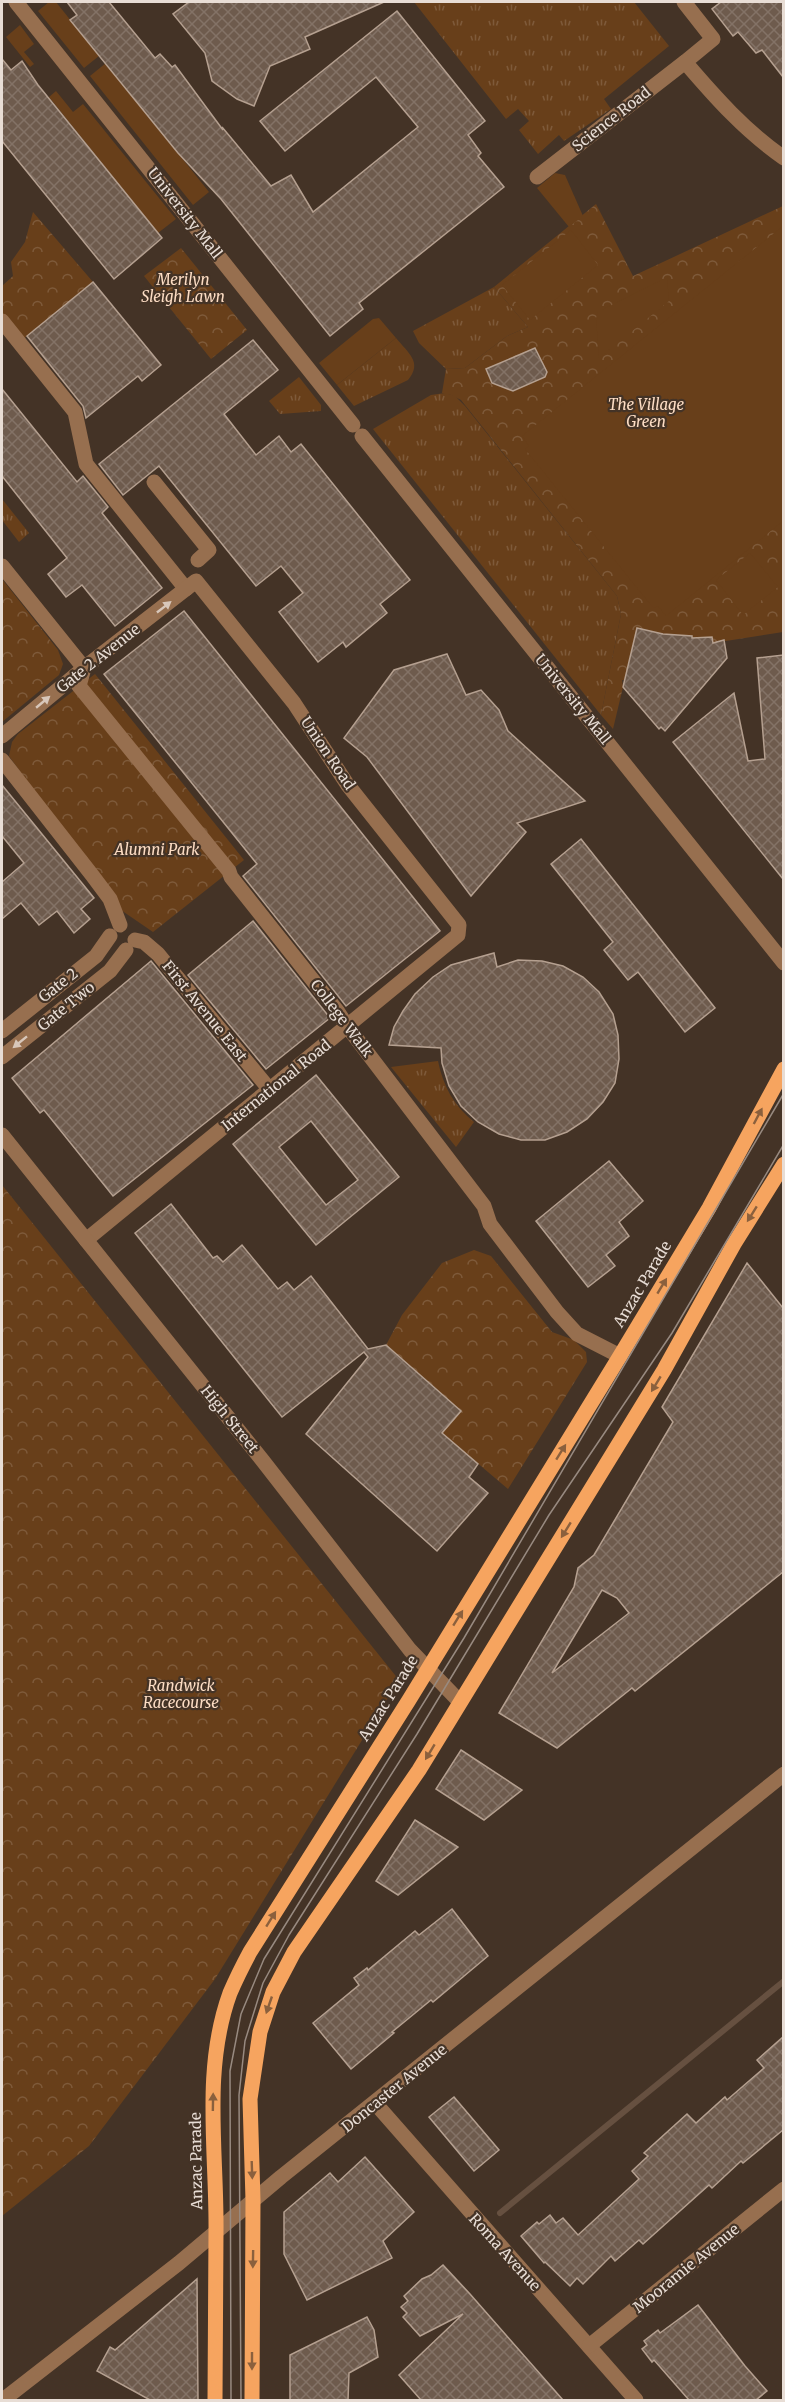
<svg xmlns="http://www.w3.org/2000/svg" width="785" height="2402" font-family="Merriweather,serif">
  <defs>
    <pattern id="grass-tufts" width="24" height="20" patternUnits="userSpaceOnUse" patternTransform="scale(1.5)"><rect width="24" height="20" fill="#683f1a"/><path d="M3 7l-1-3M5 7V3M7 7l1-3M15 17l-1-3M17 17v-4M19 17l1-3" fill="none" stroke="#7e5a3a"/></pattern>
    <pattern id="park-crowns" width="20" height="18" patternUnits="userSpaceOnUse" patternTransform="scale(1.5)"><rect width="20" height="18" fill="#683f1a"/><path d="M2 6a3 3 0 1 1 6 0M12 15a3 3 0 1 1 6 0" fill="none" stroke="#7e5a3a"/></pattern>
    <pattern id="building-cross-hatch" width="8" height="8" patternUnits="userSpaceOnUse" patternTransform="scale(1.5)"><rect width="8" height="8" fill="#6e5b4d"/><path d="M0 0l8 8M0 8l8-8" fill="none" stroke="#837266"/></pattern>
  </defs>
  <rect width="100%" height="100%" fill="#443326"/>
  <!-- grass -->
  <g fill="url(#grass-tufts)">
    <path d="M414 2H634L669 46 604 99 611 109 564 141 559 135 538 154 519 130 529 121 518 109 506 119Z"/>
    <path d="M494 287 528 327 507 336 465 368 446 369 419 343 413 331Z"/>
    <path d="M396 338C408 353 423 362 408 380L354 406 337 385Z"/>
    <path d="M299 377 321 405V411L280 414 269 401Z"/>
    <path d="M445 393 455 396 465 406 617 596 621 614 601 715 373 429 431 395Z"/>
    <path d="M2 499 29 533 19 542 2 520Z"/>
    <path d="M438 1061C443 1086 454 1106 474 1122L456 1147 391 1067Z"/>
  </g>
  <!-- park -->
  <g fill="url(#park-crowns)">
    <path d="M596 204 633 276 783 206V632L713 643 711 637 692 638V636L663 634 637 628 625 680H622L623 687 613 729 601 715 621 614 617 596 461 400 451 395 442 393 446 369 465 368 507 336 528 327 494 287Z"/>
    <path d="M33 212 93 282 21 341 2 317V286L13 276 11 262 25 242Z"/>
    <path d="M181 248 247 330 211 359 144 276Z"/>
    <path d="M2 579 58 650 63 664 59 675 2 722Z"/>
    <path d="M95 674 244 860 153 932 118 908 9 756 12 742 18 734Z"/>
    <path d="M2 1185 399 1680 215 1979 89 2146 2 2216Z"/>
    <path d="M474 1250 491 1256 552 1332 574 1340 586 1352 587 1362 508 1489 442 1433 461 1411 386 1345 402 1315 442 1263Z"/>
  </g>
  <!-- garden -->
  <g fill="#683f1a">
    <path d="M49 2H56L99 56 84 68 38 11Z"/>
    <path d="M20 25 34 44 24 52 34 64 30 67 6 37Z"/>
    <path d="M106 63 209 192 193 205 90 76Z"/>
    <path d="M56 91 73 112 83 104 176 219 158 233 49 97Z"/>
    <path d="M555 173 565 175 583 216 569 227 537 188Z"/>
    <path d="M783 226V521L666 616 658 606 654 608 650 604 525 449 529 446 522 436Z"/>
    <path d="M571 230 598 265 530 320 502 285Z"/>
    <path d="M667 277 669 301 599 358 596 318 598 312Z"/>
    <path d="M379 318 396 338 337 385 319 363 373 319Z"/>
    <path d="M750 553 778 587 743 615 716 580Z"/>
  </g>
  <g fill="none" stroke-linecap="round" stroke-linejoin="round">
    <!-- stream -->
    <path stroke="#665040" stroke-width="6" d="M500 2213 784 1981"/>
  </g>
  <!-- building -->
  <g fill="url(#building-cross-hatch)" stroke="#b5a090" stroke-width="1.5" fill-rule="evenodd">
    <path d="M67 2H109L155 58 160 54 172 67 175 65 223 130 222 127 271 186 291 175 313 212 418 127 376 77 285 151 260 121 397 11 485 121 468 135 481 153 478 156 504 187 359 303 363 309 330 336 221 199 178 153 70 20 77 15Z"/>
    <path d="M189 2H384L305 37 310 49 270 66 254 106 237 99 212 81 205 53 173 14Z"/>
    <path d="M721 2H783V77L762 50 756 53 738 32 733 36 712 9Z"/>
    <path d="M2 59 11 70 22 61 38 85 162 238 114 279 2 141Z"/>
    <path d="M93 282 161 365 142 381 138 376 86 418 83 406 27 336Z"/>
    <path d="M253 340 278 370 224 414 256 455 279 436 291 452 301 444 410 580 380 604 387 613 346 647 343 642 318 662 279 612 303 593 281 566 256 586 159 466 123 495 99 464Z"/>
    <path d="M535 348 547 372 545 377 513 391 492 383 486 369Z"/>
    <path d="M2 389 77 482 83 476 108 507 102 513 162 588 115 626 82 585 66 597 48 574 67 558 2 476Z"/>
    <path d="M184 611 440 931 346 1006 243 876 257 864 104 674Z"/>
    <path d="M637 628 663 634 692 636V638L712 637 713 643 724 640 727 658 665 731 661 727 659 729 623 687Z"/>
    <path d="M447 654 466 695 481 690 499 710 508 731 585 801 517 823 526 832 471 896 367 757 344 738 394 670Z"/>
    <path d="M783 655V879L673 742 734 693 748 761 765 759 757 658Z"/>
    <path d="M2 785 94 898 81 909 90 919 74 933 57 911 39 925 21 903 2 919V882L24 863 2 836Z"/>
    <path d="M581 839 715 1008 685 1032 638 972 628 980 604 950 613 942 551 864Z"/>
    <path d="M253 921 330 1018 266 1069 188 975Z"/>
    <path d="M494 953 497 967 518 960 542 961 563 966 583 977 599 992 613 1014 618 1035 619 1059 615 1083 603 1102 587 1119 567 1132 545 1140H521L499 1134 478 1122 461 1106 449 1086 442 1063 441 1048 389 1045 394 1027 403 1011 415 994 433 977 451 965Z"/>
    <path d="M151 961 253 1085 113 1196 44 1110 40 1113 12 1078Z"/>
    <path d="M316 1075 399 1177 316 1245 233 1144ZM311 1121 358 1180 326 1205 279 1147Z"/>
    <path d="M609 1161 643 1201 619 1222 629 1236 606 1255 615 1266 588 1287 536 1221Z"/>
    <path d="M171 1204 213 1258 217 1256 223 1262 242 1245 278 1289 287 1282 294 1290 311 1276 368 1349 386 1345 461 1411 442 1433 478 1464 469 1477 488 1493 437 1551 306 1434 368 1357 364 1352 282 1417 135 1233Z"/>
    <path d="M747 1263 783 1308V1572L635 1691 632 1688 557 1748 499 1713 574 1587 578 1568 594 1555 673 1422 662 1407ZM602 1590 617 1598 629 1613 552 1673Z"/>
    <path d="M461 1750 522 1790 484 1820 436 1789Z"/>
    <path d="M415 1820 458 1847 398 1895 376 1881Z"/>
    <path d="M452 1909 488 1956 433 2002 431 2000 392 2032 394 2033 351 2069 313 2023 359 1985 354 1978 367 1968 368 1970 415 1931 419 1935Z"/>
    <path d="M783 2037V2130L743 2163 741 2161 712 2188 709 2185 643 2244 639 2240 615 2261 611 2256 583 2284 577 2278 570 2286 545 2262 544 2263 521 2236 537 2222 539 2224 550 2215 556 2223 563 2218 578 2235 639 2179 632 2171 648 2156 644 2153 687 2114 696 2123 725 2097 727 2100 764 2068 757 2060Z"/>
    <path d="M454 2097 499 2150 474 2171 429 2117Z"/>
    <path d="M365 2157 414 2212 383 2241 392 2258 307 2300 284 2254V2212L330 2173 338 2182Z"/>
    <path d="M443 2265 470 2294 563 2400H421L399 2375 463 2314 420 2336 403 2317 407 2313 401 2307 408 2301 404 2296 422 2279 431 2275Z"/>
    <path d="M197 2279 198 2400H150L97 2371 110 2347 115 2350Z"/>
    <path d="M698 2305 745 2366 767 2391 756 2400H689L654 2360 652 2362 642 2349 647 2345 644 2341 658 2330 660 2333Z"/>
    <path d="M367 2317 374 2330 378 2357 349 2373 348 2400H290V2355Z"/>
  </g>
  <g fill="none" stroke-linecap="round" stroke-linejoin="round">
    <!-- minor -->
    <g stroke="#976f4f" stroke-width="15">
      <path d="M16 2 353 425"/>
      <path d="M684 2 713 39 685 62C715 97 745 131 784 158"/>
      <path d="M537 177 685 62"/>
      <path d="M2 321 75 412 86 464 186 589"/>
      <path d="M362 436 784 963"/>
      <path d="M154 482 209 550 198 560"/>
      <path d="M2 566 84 668"/>
      <path d="M84 668 79 686 229 871 231 877 338 1012 347 1026 484 1206 490 1224 557 1312 577 1334 620 1356"/>
      <path d="M2 736 84 668 196 581 294 703 347 784 459 925 458 935 86 1240"/>
      <path d="M2 760 92 875 110 899 120 925"/>
      <path d="M135 940 144 942 158 954 270 1090"/>
      <path d="M2 1031 96 956 110 936"/>
      <path d="M2 1057 110 971 126 950"/>
      <path d="M2 1135 263 1461 410 1650 460 1702"/>
      <path d="M375 2103 636 2400"/>
      <path d="M589 2346 784 2189"/>
      <path d="M3 2400 179 2263 281 2177 784 1774"/>
    </g>
    <!-- major -->
    <g stroke="#f6a45f" stroke-width="15">
      <path d="M215 2400C215 2344 216 2288 216 2232 217 2152 202 2070 230 1993 236 1979 243 1965 250 1952L409 1700 620 1356 709 1208 784 1069"/>
      <path d="M252 2400 253 2200 250 2099 260 2032 273 1992 294 1952 419 1770 496 1644 664 1370 734 1244 784 1164"/>
    </g>
    <!-- tram -->
    <g stroke="#988a80" stroke-width="1.5">
      <path d="M231 2400 230 2071 241 2014 264 1959 464 1638 784 1093"/>
      <path d="M241 2400 239 2095 245 2041 263 1983 289 1935 417 1734 549 1515 672 1333 784 1144"/>
    </g>
  </g>
  <!-- one-way arrows -->
  <defs><path id="oneway-solid" d="M-6-.8H1V-3.2L6.5 0L1 3.2V.8H-6Z" transform="scale(1.5)"/></defs>
  <g fill="#d8c7ba">
    <use href="#oneway-solid" transform="translate(164 607) rotate(-38)"/>
    <use href="#oneway-solid" transform="translate(43 702) rotate(-40)"/>
    <use href="#oneway-solid" transform="translate(20 1042) rotate(141)"/>
  </g>
  <g fill="#8b603d">
    <use href="#oneway-solid" transform="translate(758 1116) rotate(-62)"/>
    <use href="#oneway-solid" transform="translate(752 1214) rotate(122)"/>
    <use href="#oneway-solid" transform="translate(662 1286) rotate(-59)"/>
    <use href="#oneway-solid" transform="translate(656 1384) rotate(121)"/>
    <use href="#oneway-solid" transform="translate(561 1452) rotate(-58)"/>
    <use href="#oneway-solid" transform="translate(566 1530) rotate(122)"/>
    <use href="#oneway-solid" transform="translate(458 1618) rotate(-58)"/>
    <use href="#oneway-solid" transform="translate(430 1752) rotate(121)"/>
    <use href="#oneway-solid" transform="translate(271 1919) rotate(-58)"/>
    <use href="#oneway-solid" transform="translate(269 2005) rotate(109)"/>
    <use href="#oneway-solid" transform="translate(213 2102) rotate(-89)"/>
    <use href="#oneway-solid" transform="translate(252 2170) rotate(88)"/>
    <use href="#oneway-solid" transform="translate(253 2259) rotate(91)"/>
    <use href="#oneway-solid" transform="translate(252 2361) rotate(90)"/>
  </g>
  <g text-anchor="middle" dominant-baseline="central" stroke-width="4.5" stroke-linejoin="round" paint-order="stroke">
    <!-- street labels -->
    <g font-size="15" fill="#e8ddd5" stroke="#443326">
      <text transform="translate(611 119) rotate(-38)">Science Road</text>
      <text transform="translate(185 213) rotate(52)">University Mall</text>
      <text transform="translate(98 658) rotate(-38)">Gate 2 Avenue</text>
      <text transform="translate(573 699) rotate(51)">University Mall</text>
      <text transform="translate(328 753) rotate(56)">Union Road</text>
      <text transform="translate(58 985) rotate(-38)">Gate 2</text>
      <text transform="translate(66 1006) rotate(-39)">Gate Two</text>
      <text transform="translate(205 1011) rotate(51)">First Avenue East</text>
      <text transform="translate(342 1018) rotate(53)">College Walk</text>
      <text transform="translate(276 1085) rotate(-39)">International Road</text>
      <text transform="translate(642 1284) rotate(-59)">Anzac Parade</text>
      <text transform="translate(230 1419) rotate(51)">High Street</text>
      <text transform="translate(388 1698) rotate(-58)">Anzac Parade</text>
      <text transform="translate(394 2088) rotate(-39)">Doncaster Avenue</text>
      <text transform="translate(196 2161) rotate(-91)">Anzac Parade</text>
      <text transform="translate(505 2252) rotate(48)">Roma Avenue</text>
      <text transform="translate(686 2268) rotate(-39)">Mooramie Avenue</text>
    </g>
    <!-- park labels -->
    <g font-size="15" font-style="italic" fill="#fdddc4" stroke="#443326">
      <text x="183" y="279">Merilyn<tspan x="183" dy="17">Sleigh Lawn</tspan></text>
      <text x="646" y="404">The Village<tspan x="646" dy="17">Green</tspan></text>
      <text x="157" y="849">Alumni Park</text>
      <text x="181" y="1685">Randwick<tspan x="181" dy="17">Racecourse</tspan></text>
    </g>
  </g>
  <!-- border -->
  <rect width="785" height="2402" fill="none" stroke="#e8ddd5" stroke-width="6"/>
</svg>
